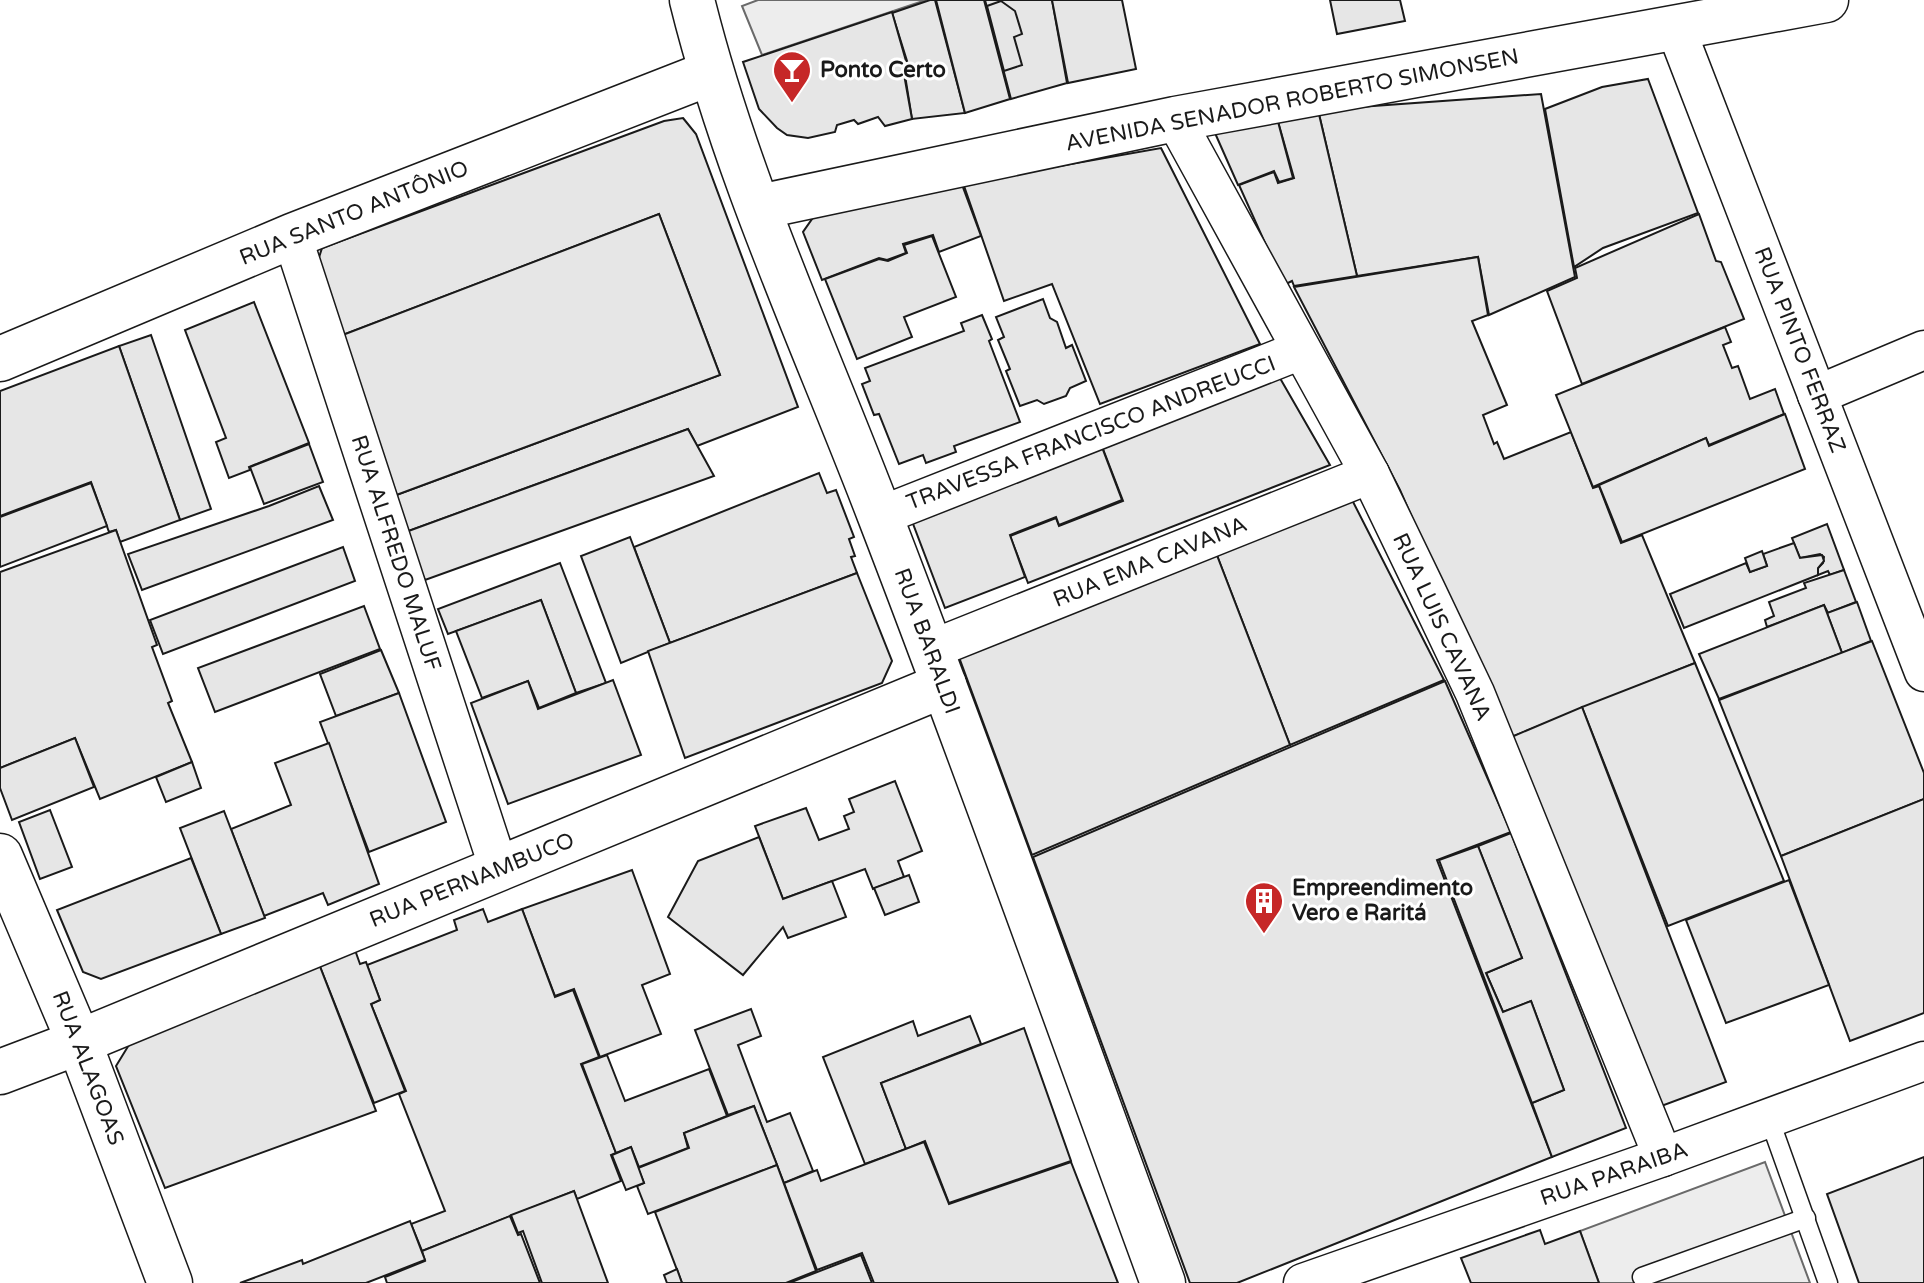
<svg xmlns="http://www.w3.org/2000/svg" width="1924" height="1283" font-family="'Varela Round',sans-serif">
  <rect width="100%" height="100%" fill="#fff"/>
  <!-- built -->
  <g fill="#ededed" stroke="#6a6a6a" stroke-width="2">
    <path d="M758 0H926L762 55 742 6Z"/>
    <path d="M1765 1162 1810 1283H1599L1580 1231Z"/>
  </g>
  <!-- building -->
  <g fill="#e6e6e6" stroke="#1a1a1a" stroke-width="2">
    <path d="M930 0H935L965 113 912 119 903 63 907 61 892 13Z"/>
    <path d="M936 0H984L1010 99 965 113Z"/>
    <path d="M985 0H1052L1067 83 1011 99Z"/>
    <path d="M1052 0H1122L1136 69 1068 83Z"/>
    <path d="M1330 0H1400L1405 21 1337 34Z"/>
    <path d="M1001 1 1015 11 1022 34 1014 37 1022 65 1004 71 987 6Z"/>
    <path d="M892 12 906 61 902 63 912 119 885 126 878 117 858 124 854 120 837 125 835 132 808 138 787 135 777 128 759 109 743 62Z"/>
    <path d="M1648 79 1698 213 1603 248 1574 267 1545 109 1602 87Z"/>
    <path d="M1541 94 1575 277 1489 315 1478 257 1357 276 1318 110Z"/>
    <path d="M1318 110 1357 276 1294 286 1292 281 1284 285 1239 185 1274 172 1278 183 1294 178 1277 118Z"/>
    <path d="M683 118 696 134 798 407 697 446 688 429 403 533 391 497 720 375 659 214 340 336 315 270 322 248 664 121Z"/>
    <path d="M1277 118 1293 178 1279 182 1274 171 1238 185 1211 124Z"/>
    <path d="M1161 148 1260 344 1100 404 1052 284 1004 301 963 183Z"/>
    <path d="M961 182 981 236 939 252 933 235 903 244 906 253 887 260 879 258 822 280 803 232 817 212Z"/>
    <path d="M659 214 720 375 391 497 340 336Z"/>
    <path d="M1699 214 1716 261 1721 262 1744 319 1582 384 1547 291 1577 278 1575 268Z"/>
    <path d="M932 236 956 297 904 317 912 337 857 359 825 279 879 259 888 261 907 253 904 245Z"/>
    <path d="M1478 257 1488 315 1472 321 1507 405 1483 415 1494 444 1497 442 1504 459 1571 432 1593 488 1599 486 1621 543 1642 535 1695 663 1509 738 1400 490 1294 287Z"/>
    <path d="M1043 299 1050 318 1057 322 1066 348 1072 345 1086 381 1070 388 1066 396 1044 404 1037 400 1020 406 1006 371 1010 369 998 340 1004 337 996 317Z"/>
    <path d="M254 302 309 443 249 467 250 470 229 478 216 442 226 438 185 330Z"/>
    <path d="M982 315 992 339 989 341 1020 422 954 446 956 452 926 463 923 455 899 464 879 414 874 415 862 384 870 381 865 368 964 331 961 323Z"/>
    <path d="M1725 327 1731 342 1723 345 1732 368 1738 366 1750 399 1775 389 1784 414 1709 445 1706 438 1593 487 1556 395Z"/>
    <path d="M151 335 211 509 180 520 119 346Z"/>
    <path d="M119 346 180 520 120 542 116 530 109 532 91 482 0 516V391Z"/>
    <path d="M1273 366 1330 465 1028 583 1010 536 1056 518 1059 526 1123 501 1098 436Z"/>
    <path d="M1785 414 1805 469 1622 542 1599 485 1706 438 1709 446Z"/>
    <path d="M688 429 714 476 425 580 403 533Z"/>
    <path d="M1100 442 1122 500 1059 525 1056 517 1010 535 1025 577 945 608 907 508Z"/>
    <path d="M309 444 323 482 264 504 250 467Z"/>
    <path d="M819 473 827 493 836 490 854 537 849 539 855 556 851 557 857 573 670 643 634 547Z"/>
    <path d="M91 483 107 526 0 567V517Z"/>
    <path d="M319 486 333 520 142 590 128 554 269 506Z"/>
    <path d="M1348 492 1444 680 1290 745 1213 545Z"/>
    <path d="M1827 524 1844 570 1830 575 1828 571 1818 575V568L1823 563 1824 557 1820 554 1800 558 1792 538Z"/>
    <path d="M116 530 157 645 152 647 172 701 168 703 192 762 100 799 75 738 0 768V572Z"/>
    <path d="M630 537 670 643 621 663 581 556Z"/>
    <path d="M1794 543 1800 558 1822 555 1824 561 1818 568V575L1684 628 1670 594 1746 563 1750 572 1767 566 1763 554Z"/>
    <path d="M1213 545 1290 745 1032 855 956 649Z"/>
    <path d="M343 547 355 581 163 654 150 620Z"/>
    <path d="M1762 551 1767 566 1750 572 1745 558Z"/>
    <path d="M560 563 606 683 576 693 541 600 448 634 438 609Z"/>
    <path d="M1844 570 1856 602 1828 613 1824 605 1767 627 1765 620 1774 616 1769 602 1806 588 1804 583Z"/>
    <path d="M857 573 892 661 882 683 685 758 648 651Z"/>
    <path d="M541 600 576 693 539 708 528 681 482 698 456 631Z"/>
    <path d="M1857 602 1871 641 1842 653 1827 613Z"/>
    <path d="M1824 605 1842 653 1719 699 1699 654Z"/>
    <path d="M364 606 380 649 215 712 198 668Z"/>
    <path d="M1872 641 1924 773V799L1781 856 1719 700Z"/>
    <path d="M381 650 399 693 336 716 320 674Z"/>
    <path d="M1695 663 1784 881 1668 926 1582 707Z"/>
    <path d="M613 680 641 755 508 804 471 703 528 681 538 709Z"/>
    <path d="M1445 681 1511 832 1437 860 1552 1157 1237 1283H1190L1033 857Z"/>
    <path d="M399 693 446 822 369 852 320 722Z"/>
    <path d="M1582 707 1726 1082 1656 1108 1509 738Z"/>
    <path d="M75 738 94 787 12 820 0 788V768Z"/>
    <path d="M329 743 379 884 328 905 323 893 264 916 231 829 291 805 275 763Z"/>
    <path d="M192 762 201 788 166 802 156 777Z"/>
    <path d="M895 781 922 851 898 861 904 877 873 889 865 869 783 899 755 826 806 808 819 840 849 829 844 816 854 812 849 799Z"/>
    <path d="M1924 799V1013L1850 1041 1781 856Z"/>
    <path d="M50 810 72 867 40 879 19 822Z"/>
    <path d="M224 811 265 918 221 934 180 828Z"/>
    <path d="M1511 833 1626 1128 1552 1157 1532 1103 1564 1090 1531 1001 1503 1012 1486 973 1522 958 1478 846Z"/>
    <path d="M759 837 783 899 832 881 846 917 788 938 783 927 743 975 668 917 698 861Z"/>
    <path d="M1478 846 1522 958 1486 973 1503 1012 1531 1001 1564 1090 1532 1103 1439 860Z"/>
    <path d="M191 858 221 934 101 979 83 972 57 910Z"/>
    <path d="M632 870 670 974 642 985 661 1034 600 1057 574 989 555 996 522 909Z"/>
    <path d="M909 875 919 902 885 915 874 888Z"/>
    <path d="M1789 880 1829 985 1726 1023 1686 920Z"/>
    <path d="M483 909 488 922 522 909 555 997 573 990 599 1057 581 1064 616 1153 611 1155 621 1181 577 1199 574 1191 422 1251 411 1224 445 1211 399 1094 406 1091 371 1004 380 1000 367 965 457 930 454 920Z"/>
    <path d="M355 950 360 964 366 962 380 1000 371 1004 405 1091 374 1103 319 964Z"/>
    <path d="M319 964 376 1111 165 1188 116 1066 135 1035Z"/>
    <path d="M751 1009 761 1036 738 1045 759 1101 767 1122 790 1113 813 1171 784 1183 754 1106 728 1115 695 1030Z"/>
    <path d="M970 1016 981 1044 881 1083 906 1149 865 1164 823 1057 913 1021 918 1036Z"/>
    <path d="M1024 1028 1071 1161 949 1203 925 1141 906 1149 881 1083Z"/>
    <path d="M607 1055 625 1101 709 1069 727 1116 684 1133 688 1148 639 1167 631 1147 616 1153 582 1064Z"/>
    <path d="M754 1106 777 1165 648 1214 637 1186 644 1183 638 1168 689 1148 684 1133Z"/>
    <path d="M924 1142 949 1204 1071 1162 1118 1283H874L862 1253 817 1270 784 1183 817 1170 821 1181Z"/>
    <path d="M631 1147 644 1183 626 1190 612 1155Z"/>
    <path d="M1924 1157V1283H1859L1827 1194Z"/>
    <path d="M777 1165 816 1271 786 1283H682L655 1212Z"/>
    <path d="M574 1191 608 1283H542L523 1231 518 1233 511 1215Z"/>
    <path d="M510 1216 518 1235 521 1234 540 1283H387L385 1277 425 1261 422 1251Z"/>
    <path d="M410 1221 425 1260 366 1283H240L302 1260 303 1264Z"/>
    <path d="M1540 1230 1545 1244 1580 1231 1599 1283H1471L1461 1258Z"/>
    <path d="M861 1255 872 1283H789Z"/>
    <path d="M677 1269 682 1283H667L664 1275Z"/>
  </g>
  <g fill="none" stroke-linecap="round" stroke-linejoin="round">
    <!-- lane casing -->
    <g stroke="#1a1a1a" stroke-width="21">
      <g id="lane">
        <path d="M1769 1118 1828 1283"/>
        <path d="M1642 1277 1806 1218"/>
      </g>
    </g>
    <!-- street casing -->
    <g stroke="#1a1a1a" stroke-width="41">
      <g id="street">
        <path d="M1676 29 1924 672"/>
        <path d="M1175 119 1370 474 1425 588 1475 693 1663 1157"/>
        <path d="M292 236 499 869"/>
        <path d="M1817 395 1924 350"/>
        <path d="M880 516 1301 350"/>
        <path d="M930 650 1370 474"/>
        <path d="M1303 1283 1663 1157 1924 1061"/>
      </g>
    </g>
    <!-- secondary casing -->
    <g stroke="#1a1a1a" stroke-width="47">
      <g id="secondary">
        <path d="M692 0C736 178 815 346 880 516 978 770 1069 1027 1163 1283"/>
        <path d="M759 207 1175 119 1826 0"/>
        <path d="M0 359 292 236 710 73"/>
        <path d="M0 856 79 1042 170 1283"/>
        <path d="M0 1072 79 1042 944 685"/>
      </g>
    </g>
    <!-- lane -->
    <use href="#lane" stroke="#fff" stroke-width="18"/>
    <!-- street -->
    <use href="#street" stroke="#fff" stroke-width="38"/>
    <!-- secondary -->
    <use href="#secondary" stroke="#fff" stroke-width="44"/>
  </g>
  <!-- icons -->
  <defs>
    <g id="bar-pin" transform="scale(2)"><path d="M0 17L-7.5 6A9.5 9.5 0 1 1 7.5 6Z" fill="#c62828" stroke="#fff"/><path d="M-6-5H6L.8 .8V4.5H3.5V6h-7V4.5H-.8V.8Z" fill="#fff"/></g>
    <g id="building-pin" transform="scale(2)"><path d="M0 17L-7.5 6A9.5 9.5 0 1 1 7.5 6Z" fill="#c62828" stroke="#fff"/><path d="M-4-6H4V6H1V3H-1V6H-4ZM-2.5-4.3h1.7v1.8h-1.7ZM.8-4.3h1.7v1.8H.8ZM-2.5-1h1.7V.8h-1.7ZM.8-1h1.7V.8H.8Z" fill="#fff"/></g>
  </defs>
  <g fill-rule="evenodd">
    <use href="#bar-pin" x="792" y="70"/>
    <use href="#building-pin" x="1264" y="901"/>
  </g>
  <g text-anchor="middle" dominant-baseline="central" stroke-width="6" stroke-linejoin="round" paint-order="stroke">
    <!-- poi labels -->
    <g font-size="22" font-weight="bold" fill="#1a1a1a" stroke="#fff" text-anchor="start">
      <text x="820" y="70">Ponto Certo</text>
      <text x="1292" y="888">Empreendimento<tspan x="1292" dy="25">Vero e Raritá</tspan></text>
    </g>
    <!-- street labels -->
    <g font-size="22" fill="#1a1a1a" stroke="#fff">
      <text transform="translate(1292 100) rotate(-11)">AVENIDA SENADOR ROBERTO SIMONSEN</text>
      <text transform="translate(354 213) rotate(-22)">RUA SANTO ANTÔNIO</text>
      <text transform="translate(1800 350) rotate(69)">RUA PINTO FERRAZ</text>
      <text transform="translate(1091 433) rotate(-21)">TRAVESSA FRANCISCO ANDREUCCI</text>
      <text transform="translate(396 553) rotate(72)">RUA ALFREDO MALUF</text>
      <text transform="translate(1150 562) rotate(-22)">RUA EMA CAVANA</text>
      <text transform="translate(1442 627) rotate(65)">RUA LUIS CAVANA</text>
      <text transform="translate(927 641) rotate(70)">RUA BARALDI</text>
      <text transform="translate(472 880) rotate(-22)">RUA PERNAMBUCO</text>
      <text transform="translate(88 1068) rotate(69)">RUA ALAGOAS</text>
      <text transform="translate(1614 1174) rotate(-19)">RUA PARAIBA</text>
    </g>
  </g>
</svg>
